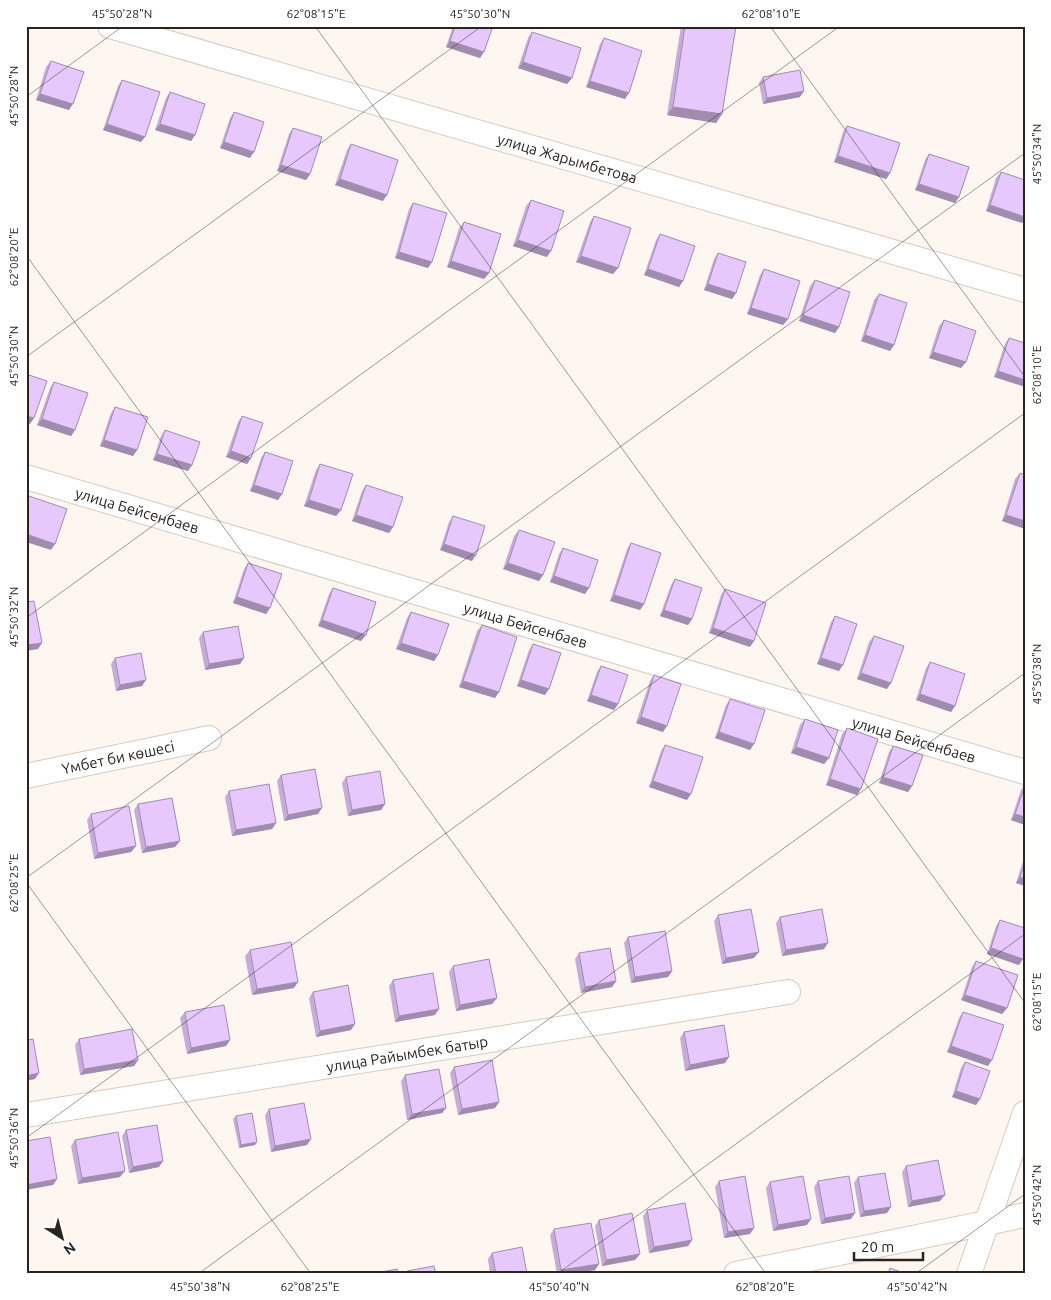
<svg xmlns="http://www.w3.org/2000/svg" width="1051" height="1300" font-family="Ubuntu,sans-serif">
  <rect width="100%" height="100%" fill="#fef6f0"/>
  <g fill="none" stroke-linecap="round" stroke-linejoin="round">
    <!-- street casing -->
    <g stroke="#d8cac1" stroke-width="26">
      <g id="street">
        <path id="s1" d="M110 26 1025 290"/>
        <path id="s2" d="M26 477 1025 772"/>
        <path id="s3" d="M26 776 209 738"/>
        <path id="s4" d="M26 1115 788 992"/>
        <path d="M736 1274 1025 1215"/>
        <path d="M969 1274 1025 1113"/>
      </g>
    </g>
    <!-- street -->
    <use href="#street" stroke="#fff" stroke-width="24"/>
  </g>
  <!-- wall -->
  <g fill="#c6acd9">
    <path d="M453 26H493L480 58 446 47Z"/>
    <path d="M681 26H736L722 114 716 123 667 115Z"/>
    <path d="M532 32 572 78 567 84 518 68 528 38Z"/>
    <path d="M604 38 625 99 586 87 600 44Z"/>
    <path d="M51 61 69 110 36 100 46 67Z"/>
    <path d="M763 77 800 97 763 104 759 83Z"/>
    <path d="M122 80 141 142 103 130 118 86Z"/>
    <path d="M170 92 195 135 191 141 155 130 166 98Z"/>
    <path d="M234 112 250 158 220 148 230 118Z"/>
    <path d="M847 126 890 173 886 179 834 162 843 132Z"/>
    <path d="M293 128 310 174 306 180 277 171 289 134Z"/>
    <path d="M351 144 383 201 335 185 347 150Z"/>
    <path d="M929 154 959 197 955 203 915 190 925 160Z"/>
    <path d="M1001 172 1022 223 986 211 996 178Z"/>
    <path d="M531 200 547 257 513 246 526 206Z"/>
    <path d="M413 203 428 268 395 258 409 209Z"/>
    <path d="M594 216 618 268 613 274 576 262 590 222Z"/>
    <path d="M464 222 489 273 484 279 447 267 459 228Z"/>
    <path d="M660 234 683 281 679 287 644 275 656 240Z"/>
    <path d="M718 253 736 293 732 299 704 290 714 259Z"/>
    <path d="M764 269 788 319 783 325 747 314 760 275Z"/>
    <path d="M815 280 839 327 835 333 799 321 810 286Z"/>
    <path d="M879 294 890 351 861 341 874 300Z"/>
    <path d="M944 320 966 362 961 368 929 358 939 326Z"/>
    <path d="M1009 338 1025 343 994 377 1005 344Z"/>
    <path d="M54 382 75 430 71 436 37 425 50 388Z"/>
    <path d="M115 407 137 450 133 456 100 446 111 413Z"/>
    <path d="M242 416 251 458 247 464 226 457 238 422Z"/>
    <path d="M165 430 192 465 188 471 153 460 161 436Z"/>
    <path d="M265 452 282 494 278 500 250 491 261 458Z"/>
    <path d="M320 464 341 510 336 516 304 506 316 470Z"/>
    <path d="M1020 473 1025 475V529L1002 521 1015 479Z"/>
    <path d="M366 485 393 527 389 533 352 521 362 491Z"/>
    <path d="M453 516 472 561 440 550 449 522Z"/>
    <path d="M519 530 543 575 539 581 503 569 514 536Z"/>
    <path d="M631 543 644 604 640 610 610 601 627 549Z"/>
    <path d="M563 548 585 594 550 582 559 554Z"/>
    <path d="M248 563 270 608 266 614 233 603 244 569Z"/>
    <path d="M675 579 692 619 688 625 660 616 671 585Z"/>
    <path d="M333 588 361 641 318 626 329 594Z"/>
    <path d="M725 589 750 647 709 633 721 595Z"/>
    <path d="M411 612 438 655 434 661 396 649 407 618Z"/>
    <path d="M835 616 839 671 817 664 831 622Z"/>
    <path d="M482 625 495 698 459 687 477 631Z"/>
    <path d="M203 632 240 664 205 670 199 638Z"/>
    <path d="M874 636 887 689 857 679 869 642Z"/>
    <path d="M533 644 545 695 517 686 529 650Z"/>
    <path d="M115 658 142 686 116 691 111 664Z"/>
    <path d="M930 662 955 706 951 712 916 700 926 668Z"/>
    <path d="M601 666 618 704 614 710 587 701 597 672Z"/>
    <path d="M654 675 663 732 636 723 650 681Z"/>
    <path d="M730 699 750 750 715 738 726 705Z"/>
    <path d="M805 719 829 758 824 764 791 753 800 725Z"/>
    <path d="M847 728 857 795 826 785 842 734Z"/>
    <path d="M665 745 687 800 649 787 661 751Z"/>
    <path d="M893 746 912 786 908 792 879 783 889 752Z"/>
    <path d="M281 775 318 814 284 821 277 781Z"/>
    <path d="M346 777 385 804 381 810 348 816 342 783Z"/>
    <path d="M1025 785V825L1011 820 1021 790Z"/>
    <path d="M229 791 276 823 272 829 232 836 225 797Z"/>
    <path d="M138 804 175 847 142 853 134 810Z"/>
    <path d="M91 814 136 846 131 852 94 859 87 820Z"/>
    <path d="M1025 855V886L1016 883Z"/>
    <path d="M718 915 754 958 722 964 714 921Z"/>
    <path d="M780 917 824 949 782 956 776 923Z"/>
    <path d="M1000 920 1019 965 987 954 996 926Z"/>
    <path d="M628 937 672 971 668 977 631 983 624 943Z"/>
    <path d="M250 950 294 988 252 995 245 956Z"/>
    <path d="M579 953 616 981 612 987 581 993 575 959Z"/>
    <path d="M976 961 1007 1008 1002 1014 961 1000 972 967Z"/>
    <path d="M453 966 497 998 492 1004 456 1011 449 972Z"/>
    <path d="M393 980 435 1015 395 1022 389 986Z"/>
    <path d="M313 992 351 1030 316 1037 309 998Z"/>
    <path d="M185 1012 230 1040 226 1046 187 1054 180 1018Z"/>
    <path d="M963 1012 988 1066 947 1052 959 1018Z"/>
    <path d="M684 1032 725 1063 685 1071 680 1038Z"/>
    <path d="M79 1039 138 1060 134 1066 80 1075 75 1045Z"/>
    <path d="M965 1062 980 1099 976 1105 952 1097 961 1068Z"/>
    <path d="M454 1067 499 1102 495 1108 458 1115 450 1073Z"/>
    <path d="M405 1075 446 1108 442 1113 407 1120 401 1081Z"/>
    <path d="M269 1109 307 1145 271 1152 265 1115Z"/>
    <path d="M236 1116 255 1145 239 1148 233 1119Z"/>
    <path d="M126 1130 159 1167 129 1173 122 1136Z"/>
    <path d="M75 1140 120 1177 78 1184 71 1146Z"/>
    <path d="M906 1166 940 1201 908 1207 902 1172Z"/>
    <path d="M858 1177 887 1213 860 1217 854 1183Z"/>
    <path d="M719 1181 750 1234 724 1238 715 1187Z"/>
    <path d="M818 1181 851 1219 821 1224 814 1187Z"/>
    <path d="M770 1182 807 1225 773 1231 766 1188Z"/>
    <path d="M647 1210 692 1240 688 1246 649 1253 643 1216Z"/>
    <path d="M599 1220 640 1254 635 1260 602 1266 595 1226Z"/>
    <path d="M554 1229 599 1264 595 1270 571 1274H557L550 1235Z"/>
    <path d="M492 1253 527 1274H490L488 1259Z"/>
  </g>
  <!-- shaded-wall -->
  <g fill="#a18cb0">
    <path d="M450 41 484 52 480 58 446 47Z"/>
    <path d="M523 62 572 78 567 84 518 68Z"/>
    <path d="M590 81 629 93 625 99 586 87Z"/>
    <path d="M804 91 800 97 763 104 767 98Z"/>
    <path d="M40 94 73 104 69 110 36 100Z"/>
    <path d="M673 107 722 114 716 123 667 115Z"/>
    <path d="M107 124 145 137 141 142 103 130Z"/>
    <path d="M160 124 195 135 191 141 155 130Z"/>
    <path d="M224 142 254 152 250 158 220 148Z"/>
    <path d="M838 156 890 173 886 179 834 162Z"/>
    <path d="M281 165 310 174 306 180 277 171Z"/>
    <path d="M340 179 387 195 383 201 335 185Z"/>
    <path d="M919 184 959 197 955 203 915 190Z"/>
    <path d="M990 205 1025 217V219L1022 223 986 211Z"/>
    <path d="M518 240 551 251 547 257 513 246Z"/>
    <path d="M399 252 432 262 428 268 395 258Z"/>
    <path d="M581 256 618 268 613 274 576 262Z"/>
    <path d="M451 261 489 273 484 279 447 267Z"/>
    <path d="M648 269 683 281 679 287 644 275Z"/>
    <path d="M708 284 736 293 732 299 704 290Z"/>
    <path d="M751 308 788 319 783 325 747 314Z"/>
    <path d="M803 315 839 327 835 333 799 321Z"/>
    <path d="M865 335 894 345 890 351 861 341Z"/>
    <path d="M933 352 966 362 961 368 929 358Z"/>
    <path d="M998 371 1025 380V387L994 377Z"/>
    <path d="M26 416 34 418 30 424 26 423Z"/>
    <path d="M42 419 75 430 71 436 37 425Z"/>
    <path d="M104 440 137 450 133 456 100 446Z"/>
    <path d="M231 451 251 458 247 464 226 457Z"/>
    <path d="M157 454 192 465 188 471 153 460Z"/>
    <path d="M254 485 282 494 278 500 250 491Z"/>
    <path d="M309 500 341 510 336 516 304 506Z"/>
    <path d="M356 515 393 527 389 533 352 521Z"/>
    <path d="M1006 515 1025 521V529L1002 521Z"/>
    <path d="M26 534 55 544 51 550 26 542Z"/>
    <path d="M444 544 476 555 472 561 440 550Z"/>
    <path d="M508 563 543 575 539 581 503 569Z"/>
    <path d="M554 576 589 588 585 594 550 582Z"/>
    <path d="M614 595 644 604 640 610 610 601Z"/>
    <path d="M237 597 270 608 266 614 233 603Z"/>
    <path d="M664 610 692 619 688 625 660 616Z"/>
    <path d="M322 620 366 635 361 641 318 626Z"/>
    <path d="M713 628 754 641 750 647 709 633Z"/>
    <path d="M42 643 38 649 26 651V645Z"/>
    <path d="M401 643 438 655 434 661 396 649Z"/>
    <path d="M244 658 240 664 205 670 209 664Z"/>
    <path d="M821 658 843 665 839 671 817 664Z"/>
    <path d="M861 673 891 683 887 689 857 679Z"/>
    <path d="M146 680 142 686 116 691 120 685Z"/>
    <path d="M521 680 549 689 545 695 517 686Z"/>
    <path d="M463 681 499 692 495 698 459 687Z"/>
    <path d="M920 694 955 706 951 712 916 700Z"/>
    <path d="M591 695 618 704 614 710 587 701Z"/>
    <path d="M641 717 667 726 663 732 636 723Z"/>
    <path d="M719 732 754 744 750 750 715 738Z"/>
    <path d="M796 747 829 758 824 764 791 753Z"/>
    <path d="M883 777 912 786 908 792 879 783Z"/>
    <path d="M830 779 861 789 857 795 826 785Z"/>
    <path d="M653 781 691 794 687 800 649 787Z"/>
    <path d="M385 804 381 810 348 816 352 810Z"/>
    <path d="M322 808 318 814 284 821 288 815Z"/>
    <path d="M1015 814 1025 817V825L1011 820Z"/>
    <path d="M276 823 272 829 232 836 236 830Z"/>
    <path d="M180 841 175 847 142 853 146 847Z"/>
    <path d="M136 846 131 852 94 859 98 853Z"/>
    <path d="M1020 877 1025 879V886L1016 883Z"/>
    <path d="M828 943 824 949 782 956 786 950Z"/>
    <path d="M991 948 1023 959 1019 965 987 954Z"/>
    <path d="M759 952 754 958 722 964 726 958Z"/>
    <path d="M672 971 668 977 631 983 635 977Z"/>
    <path d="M616 981 612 987 581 993 585 987Z"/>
    <path d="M298 982 294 988 252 995 257 989Z"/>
    <path d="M965 995 1007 1008 1002 1014 961 1000Z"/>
    <path d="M497 998 492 1004 456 1011 460 1005Z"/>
    <path d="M439 1009 435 1015 395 1022 399 1016Z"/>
    <path d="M355 1024 351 1030 316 1037 320 1031Z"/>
    <path d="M230 1040 226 1046 187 1054 191 1048Z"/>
    <path d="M951 1046 992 1060 988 1066 947 1052Z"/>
    <path d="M729 1057 725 1063 685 1071 690 1065Z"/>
    <path d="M138 1060 134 1066 80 1075 84 1069Z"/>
    <path d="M39 1073 35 1079 26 1081V1076Z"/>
    <path d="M956 1091 980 1099 976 1105 952 1097Z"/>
    <path d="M499 1102 495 1108 458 1115 462 1109Z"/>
    <path d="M446 1108 442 1113 407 1120 412 1114Z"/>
    <path d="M311 1139 307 1145 271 1152 275 1146Z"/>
    <path d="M257 1142 255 1145 239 1148 241 1145Z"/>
    <path d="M163 1161 159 1167 129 1173 133 1167Z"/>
    <path d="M125 1171 120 1177 78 1184 82 1178Z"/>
    <path d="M57 1179 53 1185 26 1190V1185Z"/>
    <path d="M945 1195 940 1201 908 1207 912 1201Z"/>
    <path d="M891 1207 887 1213 860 1217 864 1211Z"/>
    <path d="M855 1213 851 1219 821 1224 825 1218Z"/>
    <path d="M811 1219 807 1225 773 1231 778 1225Z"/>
    <path d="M754 1228 750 1234 724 1238 728 1232Z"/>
    <path d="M692 1240 688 1246 649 1253 654 1247Z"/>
    <path d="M640 1254 635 1260 602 1266 606 1260Z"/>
    <path d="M599 1264 595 1270 571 1274H559L561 1270Z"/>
  </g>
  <!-- building -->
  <g fill="#e6c8fc" stroke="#a18cb0">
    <path d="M455 26H493L484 52 450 41Z"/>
    <path d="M685 26H736L722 114 673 107Z"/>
    <path d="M532 32 581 48 572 78 523 62Z"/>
    <path d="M604 38 642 51 629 93 590 81Z"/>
    <path d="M51 61 84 72 73 104 40 94Z"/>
    <path d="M800 70 804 91 767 98 763 77Z"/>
    <path d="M122 80 160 92 145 137 107 124Z"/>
    <path d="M170 92 205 104 195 135 160 124Z"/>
    <path d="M234 112 264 122 254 152 224 142Z"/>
    <path d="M847 126 900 143 890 173 838 156Z"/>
    <path d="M293 128 322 137 310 174 281 165Z"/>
    <path d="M351 144 398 160 387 195 340 179Z"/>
    <path d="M929 154 969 167 959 197 919 184Z"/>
    <path d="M1001 172 1025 180V217L990 205Z"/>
    <path d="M531 200 564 211 551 251 518 240Z"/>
    <path d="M413 203 447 213 432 262 399 252Z"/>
    <path d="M594 216 631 228 618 268 581 256Z"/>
    <path d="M464 222 501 234 489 273 451 261Z"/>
    <path d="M660 234 695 246 683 281 648 269Z"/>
    <path d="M718 253 746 262 736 293 708 284Z"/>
    <path d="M764 269 800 281 788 319 751 308Z"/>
    <path d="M815 280 850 292 839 327 803 315Z"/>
    <path d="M879 294 907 303 894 345 865 335Z"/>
    <path d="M944 320 976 331 966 362 933 352Z"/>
    <path d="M1009 338 1025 343V380L998 371Z"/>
    <path d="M26 374 47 381 34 418 26 416Z"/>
    <path d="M54 382 88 393 75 430 42 419Z"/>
    <path d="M115 407 148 417 137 450 104 440Z"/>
    <path d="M242 416 263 423 251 458 231 451Z"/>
    <path d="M165 430 200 442 192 465 157 454Z"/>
    <path d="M265 452 293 461 282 494 254 485Z"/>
    <path d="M320 464 353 474 341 510 309 500Z"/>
    <path d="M1020 473 1025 475V521L1006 515Z"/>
    <path d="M366 485 403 497 393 527 356 515Z"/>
    <path d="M29 496 67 509 55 544 26 534V506Z"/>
    <path d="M453 516 485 526 476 555 444 544Z"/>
    <path d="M519 530 555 542 543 575 508 563Z"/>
    <path d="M631 543 661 553 644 604 614 595Z"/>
    <path d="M563 548 598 560 589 588 554 576Z"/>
    <path d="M248 563 282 574 270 608 237 597Z"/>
    <path d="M675 579 702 588 692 619 664 610Z"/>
    <path d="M333 588 376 602 366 635 322 620Z"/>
    <path d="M725 589 766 603 754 641 713 628Z"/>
    <path d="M34 601 42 643 26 645V602Z"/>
    <path d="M411 612 449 624 438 655 401 643Z"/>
    <path d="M835 616 857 624 843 665 821 658Z"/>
    <path d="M482 625 517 637 499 692 463 681Z"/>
    <path d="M238 626 244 658 209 664 203 632Z"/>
    <path d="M874 636 904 646 891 683 861 673Z"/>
    <path d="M533 644 561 653 549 689 521 680Z"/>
    <path d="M141 653 146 680 120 685 115 658Z"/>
    <path d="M930 662 965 674 955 706 920 694Z"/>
    <path d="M601 666 628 675 618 704 591 695Z"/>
    <path d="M654 675 681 684 667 726 641 717Z"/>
    <path d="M730 699 765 710 754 744 719 732Z"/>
    <path d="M805 719 838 730 829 758 796 747Z"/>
    <path d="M847 728 878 739 861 789 830 779Z"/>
    <path d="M665 745 703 757 691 794 653 781Z"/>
    <path d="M893 746 923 755 912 786 883 777Z"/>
    <path d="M315 769 322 808 288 815 281 775Z"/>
    <path d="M380 771 385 804 352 810 346 777Z"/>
    <path d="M269 784 276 823 236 830 229 791Z"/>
    <path d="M1025 786V817L1015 814Z"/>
    <path d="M172 798 180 841 146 847 138 804Z"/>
    <path d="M129 806 136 846 98 853 91 814Z"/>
    <path d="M1025 862V879L1020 877Z"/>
    <path d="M751 909 759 952 726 958 718 915Z"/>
    <path d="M822 909 828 943 786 950 780 917Z"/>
    <path d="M1000 920 1025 928V955L1023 959 991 948Z"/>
    <path d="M665 931 672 971 635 977 628 937Z"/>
    <path d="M291 942 298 982 257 989 250 950Z"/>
    <path d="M610 948 616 981 585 987 579 953Z"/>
    <path d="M489 959 497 998 460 1005 453 966Z"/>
    <path d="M976 961 1018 975 1007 1008 965 995Z"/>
    <path d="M433 973 439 1009 399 1016 393 980Z"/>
    <path d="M348 985 355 1024 320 1031 313 992Z"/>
    <path d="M224 1005 230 1040 191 1048 185 1012Z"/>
    <path d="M963 1012 1004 1025 992 1060 951 1046Z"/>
    <path d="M724 1025 729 1057 690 1065 684 1032Z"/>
    <path d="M132 1029 138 1060 84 1069 79 1039Z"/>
    <path d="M33 1039 39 1073 26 1076V1040Z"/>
    <path d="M492 1060 499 1102 462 1109 454 1067Z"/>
    <path d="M965 1062 990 1071 980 1099 956 1091Z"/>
    <path d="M439 1069 446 1108 412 1114 405 1075Z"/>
    <path d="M304 1103 311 1139 275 1146 269 1109Z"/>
    <path d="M252 1113 257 1142 241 1145 236 1116Z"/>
    <path d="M157 1125 163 1161 133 1167 126 1130Z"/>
    <path d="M118 1132 125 1171 82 1178 75 1140Z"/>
    <path d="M50 1137 57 1179 26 1185V1141Z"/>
    <path d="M938 1160 945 1195 912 1201 906 1166Z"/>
    <path d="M885 1173 891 1207 864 1211 858 1177Z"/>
    <path d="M745 1176 754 1228 728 1232 719 1181Z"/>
    <path d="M803 1176 811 1219 778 1225 770 1182Z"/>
    <path d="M849 1176 855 1213 825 1218 818 1181Z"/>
    <path d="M685 1203 692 1240 654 1247 647 1210Z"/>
    <path d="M632 1213 640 1254 606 1260 599 1220Z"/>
    <path d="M591 1223 599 1264 561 1270 554 1229Z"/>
    <path d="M522 1247 527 1274H496L492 1253Z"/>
    <path d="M434 1266 436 1274H407V1271Z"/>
    <path d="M890 1268 906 1274H888Z"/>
    <path d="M397 1269 398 1274H371Z"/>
  </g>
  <!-- ticks -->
  <path fill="none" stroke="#292420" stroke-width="1" stroke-opacity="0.45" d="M315 26 1025 1003M770 26 1025 377M26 97 123 26M26 255 766 1274M26 357 482 26M26 618 840 26M26 878 1025 153M26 882 311 1274M26 1138 1025 413M198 1274 1025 673M557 1274 1025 934M915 1274 1025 1194"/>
  <g text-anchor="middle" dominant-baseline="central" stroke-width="5" stroke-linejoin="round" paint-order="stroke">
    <!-- street labels -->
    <g font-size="15" fill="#292420" stroke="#fff">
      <text stroke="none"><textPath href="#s1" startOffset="476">улица Жарымбетова</textPath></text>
      <text stroke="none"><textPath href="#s2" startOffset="116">улица Бейсенбаев</textPath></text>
      <text stroke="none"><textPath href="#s2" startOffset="521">улица Бейсенбаев</textPath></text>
      <text stroke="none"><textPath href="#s2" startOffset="926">улица Бейсенбаев</textPath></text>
      <text stroke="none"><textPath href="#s3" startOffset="94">Үмбет би көшесі</textPath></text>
      <text stroke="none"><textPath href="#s4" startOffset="386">улица Райымбек батыр</textPath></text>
    </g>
  </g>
  <!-- border -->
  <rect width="1051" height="1300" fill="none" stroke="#ffffff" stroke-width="55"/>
  <!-- north arrow -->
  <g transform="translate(62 1238) rotate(144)" stroke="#ffffff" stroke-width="4" paint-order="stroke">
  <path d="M0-4L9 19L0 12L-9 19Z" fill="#292420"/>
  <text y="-8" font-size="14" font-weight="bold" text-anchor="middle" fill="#292420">N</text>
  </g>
  <!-- scale -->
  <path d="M854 1252v8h69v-8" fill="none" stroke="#292420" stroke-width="2.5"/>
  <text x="861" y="1252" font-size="15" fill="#292420" stroke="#ffffff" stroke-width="4" paint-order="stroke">20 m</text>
  <rect x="28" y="28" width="996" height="1244" fill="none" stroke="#292420" stroke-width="2"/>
  <g font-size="12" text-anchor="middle" fill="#292420">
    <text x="122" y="18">45°50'28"N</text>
    <text x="316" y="18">62°08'15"E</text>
    <text x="480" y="18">45°50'30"N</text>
    <text x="771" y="18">62°08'10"E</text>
    <text transform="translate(14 96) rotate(-90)" y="4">45°50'28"N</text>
    <text transform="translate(1037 154) rotate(-90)" y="4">45°50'34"N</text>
    <text transform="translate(14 257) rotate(-90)" y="4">62°08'20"E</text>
    <text transform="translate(14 356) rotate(-90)" y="4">45°50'30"N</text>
    <text transform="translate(1037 375) rotate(-90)" y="4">62°08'10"E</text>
    <text transform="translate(14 617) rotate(-90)" y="4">45°50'32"N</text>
    <text transform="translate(1037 674) rotate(-90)" y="4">45°50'38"N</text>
    <text transform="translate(14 883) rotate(-90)" y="4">62°08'25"E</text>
    <text transform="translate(1037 1002) rotate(-90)" y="4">62°08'15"E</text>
    <text transform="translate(14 1138) rotate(-90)" y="4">45°50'36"N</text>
    <text transform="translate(1037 1195) rotate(-90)" y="4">45°50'42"N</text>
    <text x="200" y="1291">45°50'38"N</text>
    <text x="310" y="1291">62°08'25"E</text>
    <text x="559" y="1291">45°50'40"N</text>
    <text x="765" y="1291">62°08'20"E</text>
    <text x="917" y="1291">45°50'42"N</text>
  </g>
</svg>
